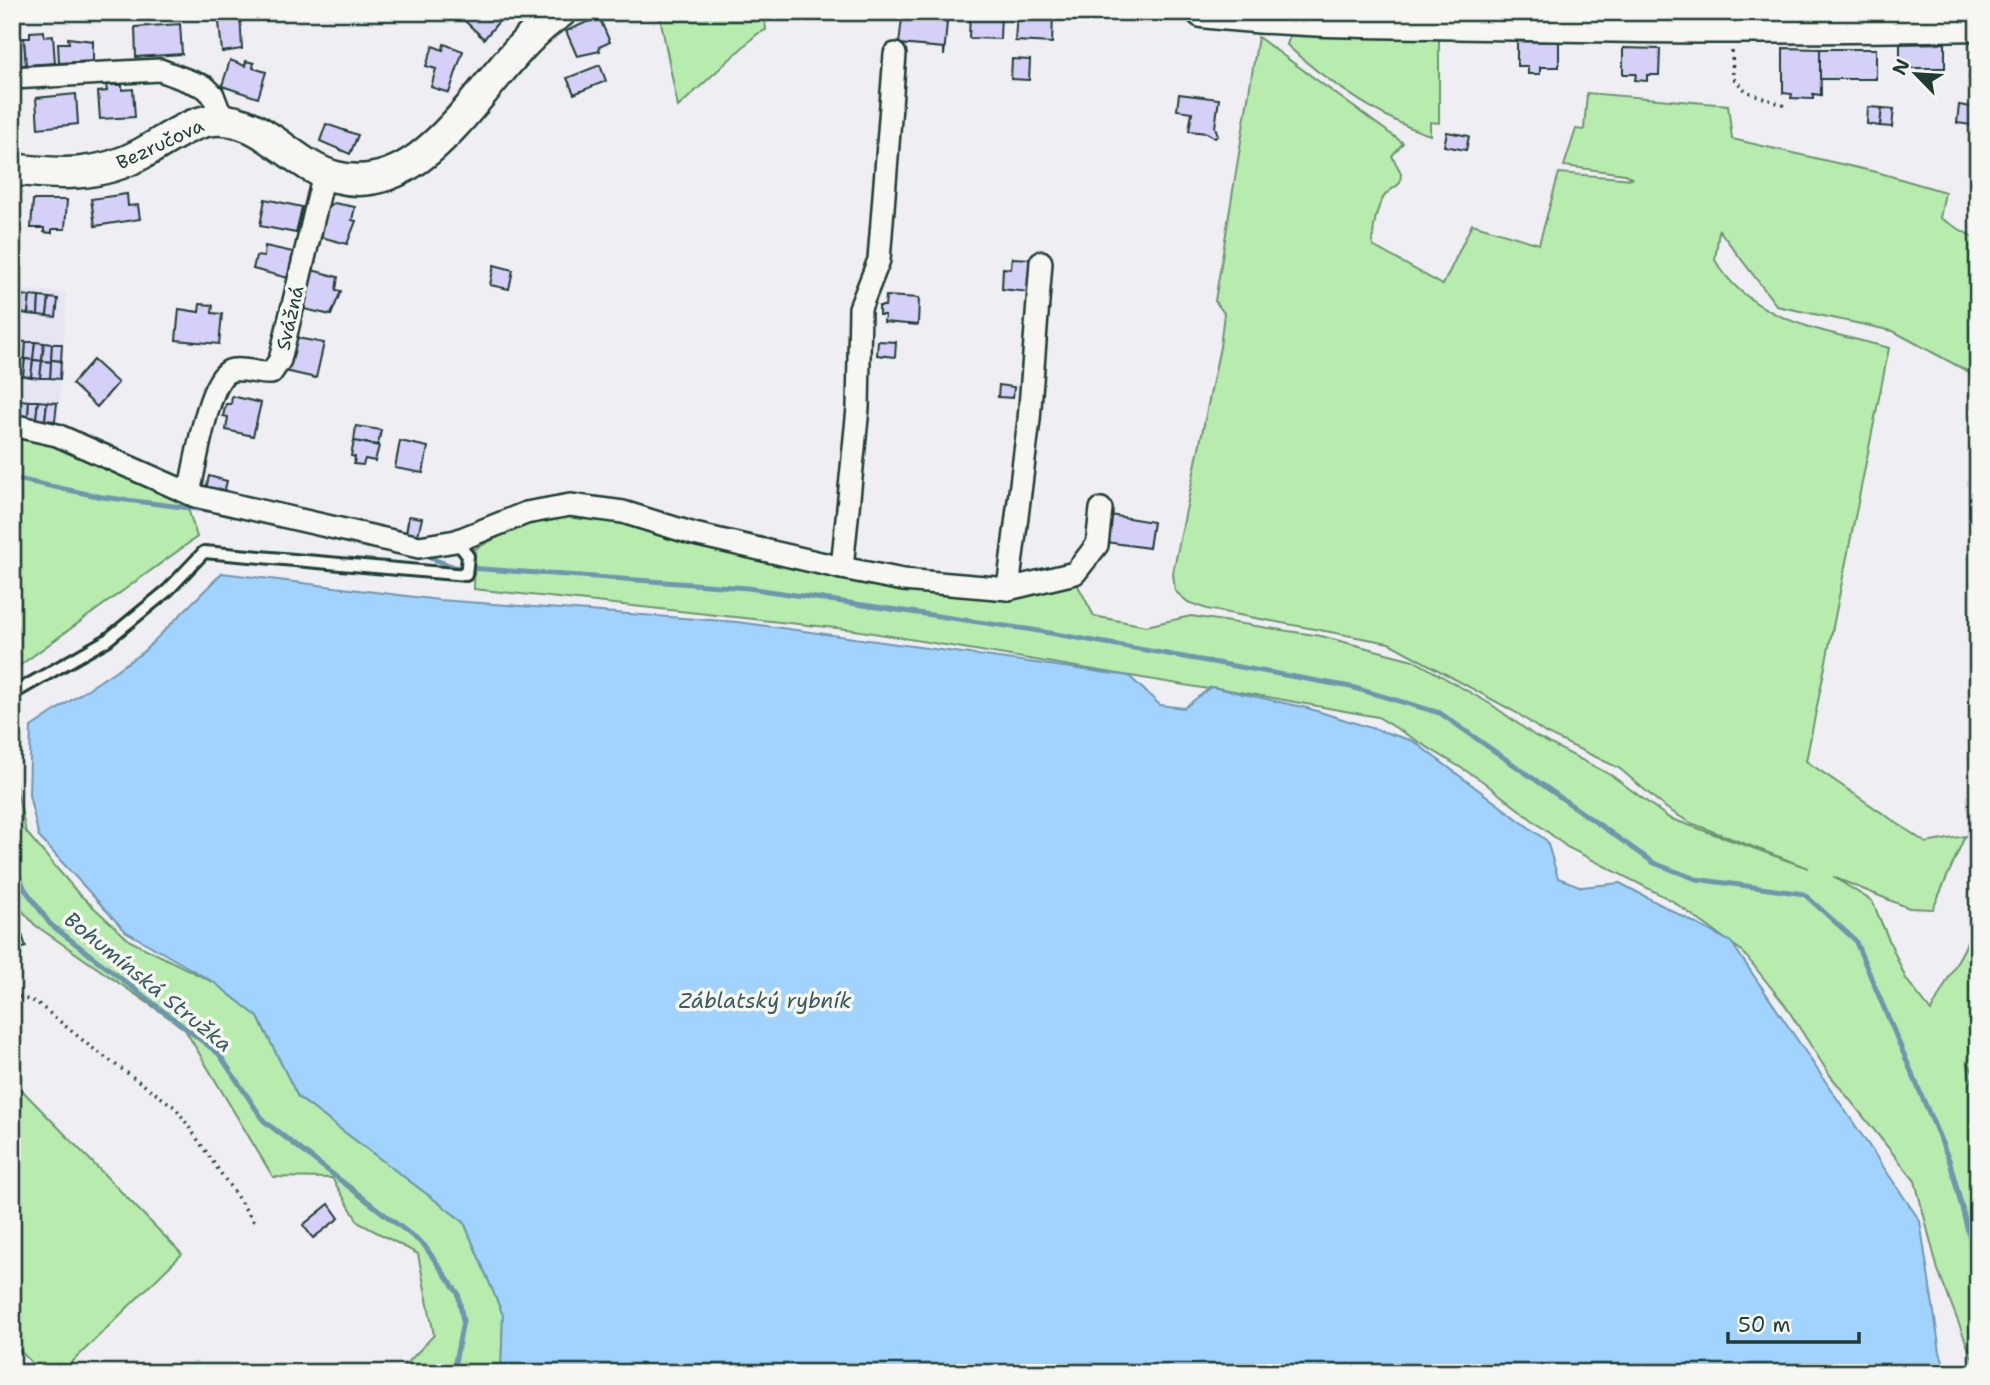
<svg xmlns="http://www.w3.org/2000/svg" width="1990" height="1385" font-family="'Shantell Sans',sans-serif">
  <rect width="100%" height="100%" fill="#efeef3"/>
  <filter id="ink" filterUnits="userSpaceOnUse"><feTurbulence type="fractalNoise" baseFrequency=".0143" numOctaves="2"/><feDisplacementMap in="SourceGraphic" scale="14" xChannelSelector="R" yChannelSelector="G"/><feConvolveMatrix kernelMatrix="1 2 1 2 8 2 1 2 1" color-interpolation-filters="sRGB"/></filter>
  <g filter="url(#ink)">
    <!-- built -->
    <path fill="#e7e5f4" d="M12 288 67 293 58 424 12 423Z"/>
    <!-- green -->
    <g fill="#b8ecae" stroke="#6c9471" stroke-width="2">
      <path d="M659 12H764L766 30 757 34 678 107Z"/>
      <path d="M1290 35 1439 38V123L1430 122V135C1385 121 1321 78 1287 45Z"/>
      <path d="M1258 37 1403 143 1392 156 1401 173 1400 183C1396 187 1390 190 1386 194 1376 206 1372 231 1373 246L1443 285 1472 224 1539 244 1559 173 1633 179 1625 174 1564 166 1576 129 1584 130 1587 93 1728 105 1732 139 1880 173 1945 192 1940 218 1978 240V377L1893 331 1777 306 1719 230 1715 260C1752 323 1825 330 1889 348L1806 761 1926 843 1965 836 1933 909 1909 908 1833 877 1872 901 1906 979 1931 1011 1965 947 1978 909V1082L1967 1060 1978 1113V1373L1938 1270 1915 1181 1829 1074 1785 1005 1742 951 1671 900 1567 847 1481 780 1378 717 1212 687 1208 689 855 630 474 589 475 549 526 522 572 515 622 521 906 588 1075 580 1094 616 1146 626 1191 616 1321 636 1413 660 1492 705 1535 736 1611 775 1669 818 1808 868 1691 823 1666 808 1619 768 1545 733 1517 713 1389 643 1207 609 1188 602 1175 591 1173 573 1220 347 1224 313 1215 301Z"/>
      <path d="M12 431 26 432 186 502 197 537 12 671Z"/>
      <path d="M12 767 26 832 77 892 130 941 215 983 258 1017 298 1097 464 1222 503 1315 501 1373H398L434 1335 418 1254 359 1223 332 1178 273 1177 184 1028 35 925 13 900Z"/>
      <path d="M12 1080 182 1254 61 1373H42L12 1343Z"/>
    </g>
    <!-- water -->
    <path fill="#a2d3ff" stroke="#6e97ae" stroke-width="2" d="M222 573 439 600 737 622 1129 676 1160 705 1184 708 1211 687 1307 708 1413 741 1547 841 1558 878 1582 887 1620 883 1731 942 1920 1221 1940 1352 1947 1373H501L503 1315 464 1222 298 1097 258 1017 215 983 125 931 39 837 29 795 31 727 142 653Z"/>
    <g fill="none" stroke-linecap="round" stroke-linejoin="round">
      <!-- stream -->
      <g stroke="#6e97ae" stroke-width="5">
        <path d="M12 478 102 497 214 511"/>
        <path d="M422 555 455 567 748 588 1033 630 1351 687 1440 713 1654 863 1696 879 1804 894 1855 940 1950 1162 1978 1270"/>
        <path d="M12 861 25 889 50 924 219 1054 264 1121 424 1245 458 1293 463 1321 453 1373"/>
      </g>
    </g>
    <!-- building -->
    <g fill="#d5d0f8" stroke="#1f3d34" stroke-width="2">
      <path d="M218 12H240L242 49 222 52Z"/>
      <path d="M492 12 500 20 484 39 464 20 469 12Z"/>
      <path d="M970 12H1001L1000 39 969 38Z"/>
      <path d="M1017 13 1053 15 1052 43 1015 41Z"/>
      <path d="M599 17 610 42 599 47 600 51 577 56 566 31Z"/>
      <path d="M902 18 947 22 944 56V48L899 44Z"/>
      <path d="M180 24 182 54 136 57 135 27Z"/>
      <path d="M12 31H17L18 38H24L26 65 12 66Z"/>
      <path d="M44 31V37L53 36 55 63 26 65 24 38H30V32Z"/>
      <path d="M68 38 93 41V61L59 63 58 43H69Z"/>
      <path d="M1517 41 1559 42V67H1540V74H1528V66H1517Z"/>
      <path d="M1945 43V68H1900V44Z"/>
      <path d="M444 44 463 51 449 93 431 87 436 69 426 66 433 46 443 50Z"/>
      <path d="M1623 48 1660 49 1659 75H1647V81L1635 80 1636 74H1623Z"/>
      <path d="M1783 48 1820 49 1821 95 1813 94V99L1791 98 1792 94 1783 93Z"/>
      <rect x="1820" y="49" width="56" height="30"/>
      <path d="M1978 56V85L1976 79 1969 78 1971 66 1977 67Z"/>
      <path d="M1012 59 1030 60 1029 80 1011 79Z"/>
      <path d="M230 60 245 66 246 61 254 63 253 68 266 72 258 98 222 86Z"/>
      <path d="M600 65 606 81 574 94 567 78Z"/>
      <path d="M106 85H122V90L133 89 135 117 100 119 98 92 107 91Z"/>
      <path d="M76 94 78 124 38 128 36 98Z"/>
      <path d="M1179 94 1219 99 1215 127 1218 135 1215 138 1207 133 1189 131 1192 112 1177 110Z"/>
      <path d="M1959 105 1978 108V126L1957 123Z"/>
      <path d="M1868 107 1882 108 1880 126 1867 124Z"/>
      <path d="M1882 108 1894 109 1892 127 1880 126Z"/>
      <path d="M326 124 358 135 350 154 320 141Z"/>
      <path d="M1447 132 1469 136 1466 150 1444 146Z"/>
      <path d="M127 194 128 206 138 205 140 219 95 226 91 199Z"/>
      <path d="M265 199 302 207 296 233 260 226Z"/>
      <path d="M33 200H67L65 229H52V233L44 232V228H31Z"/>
      <path d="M334 203 355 207 352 220 356 221 347 244 321 237 326 207Z"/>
      <path d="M265 246 293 252 288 278 253 269 256 256 264 257Z"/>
      <path d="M1012 258 1032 259 1029 292 1002 289 1003 268 1011 269Z"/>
      <path d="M494 265 513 270 509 289 490 285Z"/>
      <path d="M312 270 338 277 336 290 341 291 331 315 304 309Z"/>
      <path d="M13 294 22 295 20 313 12 312Z"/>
      <path d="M22 295 30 296 28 314 20 313Z"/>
      <path d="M30 296 39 297 38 315 28 314Z"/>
      <path d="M886 296 919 298 918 325 884 322 885 315H879V306H885Z"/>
      <path d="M39 297 49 298 47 316 38 315Z"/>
      <path d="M49 298 58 299 56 317 47 316Z"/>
      <path d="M200 304 213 305 212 313 222 314 219 344 176 340 179 309 199 312Z"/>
      <path d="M297 338 324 343 316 378 285 371Z"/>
      <path d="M17 341 26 342 25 359 16 358Z"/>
      <path d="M878 341 896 342 895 357 877 355Z"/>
      <path d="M26 342H35L33 360 25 359Z"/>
      <path d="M35 342 44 343 42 361 33 360Z"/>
      <path d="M44 343 52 344 51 362 42 361Z"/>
      <path d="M52 344H62L61 361 51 360Z"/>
      <path d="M16 358 25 359 23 376 14 375Z"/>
      <path d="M25 359 33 360 31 377 23 376Z"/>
      <path d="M33 360 42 361 40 378 31 377Z"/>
      <path d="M51 360 61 361 60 379 50 378Z"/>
      <path d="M93 360 118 383 97 407 72 384Z"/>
      <path d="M42 361 51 362 50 378H40Z"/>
      <path d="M999 385 1014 387 1013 398 998 397Z"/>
      <path d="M232 396 261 403 253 436 226 430 228 417 223 416 226 404H231Z"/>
      <path d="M12 399 20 400 19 417H12Z"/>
      <path d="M20 400 29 401 28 418 19 417Z"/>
      <path d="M29 401H38L36 419 28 418Z"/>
      <path d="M38 401 47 402 45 420 36 419Z"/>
      <path d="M47 402 57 403 55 421 45 420Z"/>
      <path d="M356 426 381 430 378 445 354 441Z"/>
      <path d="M354 441 379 446 375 461 365 459 363 465 354 464 355 457 351 456Z"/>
      <path d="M400 441 428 447 423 473 395 468Z"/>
      <path d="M209 476 227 481 224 493 206 489Z"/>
      <path d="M1110 515 1153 522 1149 548 1106 542Z"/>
      <path d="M409 516 422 518 418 535 406 533Z"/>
      <path d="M12 905 26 947 12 952Z"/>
      <path d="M329 1204 339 1218 313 1238 303 1225Z"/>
    </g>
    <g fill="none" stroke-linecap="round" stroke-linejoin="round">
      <!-- lane casing -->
      <g stroke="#1f3d34" stroke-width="16">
        <path id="lane" d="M12 694 107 640 168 590 204 552 466 575 468 556 456 541"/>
      </g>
      <!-- street casing -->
      <g stroke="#1f3d34" stroke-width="26">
        <g id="street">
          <path d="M12 78 160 70 205 87 213 95 222 119"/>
          <path d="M12 425 57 435 195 496 419 547 456 541 526 513 570 505 623 512 694 534 842 568 903 580 1008 589 1075 573 1097 545 1101 509"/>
          <path d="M189 493C195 469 208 373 233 370 245 368 258 374 271 373L280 360 324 174"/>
          <path d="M842 568 858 408 860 308 879 260 895 54"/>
          <path d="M1008 589 1029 420 1041 262"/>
        </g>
      </g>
      <!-- secondary casing -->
      <g stroke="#1f3d34" stroke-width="35">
        <g id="secondary">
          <path d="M1202 12C1297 23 1393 22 1488 24 1652 28 1815 29 1978 25"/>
          <path d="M12 169C59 175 99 177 141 154 164 142 187 123 213 120 261 115 293 167 336 177 434 202 488 58 561 12"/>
        </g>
      </g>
      <!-- path -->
      <g stroke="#1f3d34" stroke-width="3.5" stroke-dasharray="2 5" stroke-linecap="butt">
        <path d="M1732 51 1733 78 1746 91 1785 106"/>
        <path d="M12 995 36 1002 91 1047 176 1108 255 1223"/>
      </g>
      <!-- lane -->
      <use href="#lane" stroke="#f6f6f2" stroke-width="10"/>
      <!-- street -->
      <use href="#street" stroke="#f6f6f2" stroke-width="21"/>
      <!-- secondary -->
      <use href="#secondary" stroke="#f6f6f2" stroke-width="30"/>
    </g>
  </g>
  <g text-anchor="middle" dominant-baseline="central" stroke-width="7" stroke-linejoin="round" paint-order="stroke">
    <!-- street labels -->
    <g font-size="19" fill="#1f3d34" stroke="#f6f6f2">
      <text transform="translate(160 144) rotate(-25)">Bezručova</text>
      <text transform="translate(290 318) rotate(-77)">Svážná</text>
    </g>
    <!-- water labels -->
    <g font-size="21" font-style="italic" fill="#395b5d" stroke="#f6f6f2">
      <text transform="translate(148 982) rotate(39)">Bohumínská Stružka</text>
      <text x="765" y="1001">Záblatský rybník</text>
    </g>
  </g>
  <!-- margin -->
  <rect width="1990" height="1385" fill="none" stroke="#f6f6f2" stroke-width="42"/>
  <rect x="21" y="21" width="1948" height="1343" fill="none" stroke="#1f3d34" stroke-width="2.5" filter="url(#ink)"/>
  <!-- north arrow -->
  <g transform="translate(1916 74) rotate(295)" stroke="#f6f6f2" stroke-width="5" paint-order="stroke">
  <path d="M0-5L12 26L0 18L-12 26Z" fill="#1f3d34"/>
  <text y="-10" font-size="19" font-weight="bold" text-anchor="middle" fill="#1f3d34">N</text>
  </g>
  <!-- scale -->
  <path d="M1728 1332v10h131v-10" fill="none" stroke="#1f3d34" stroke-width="3.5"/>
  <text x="1738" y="1332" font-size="21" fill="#1f3d34" stroke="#f6f6f2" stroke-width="5" paint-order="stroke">50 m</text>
</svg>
